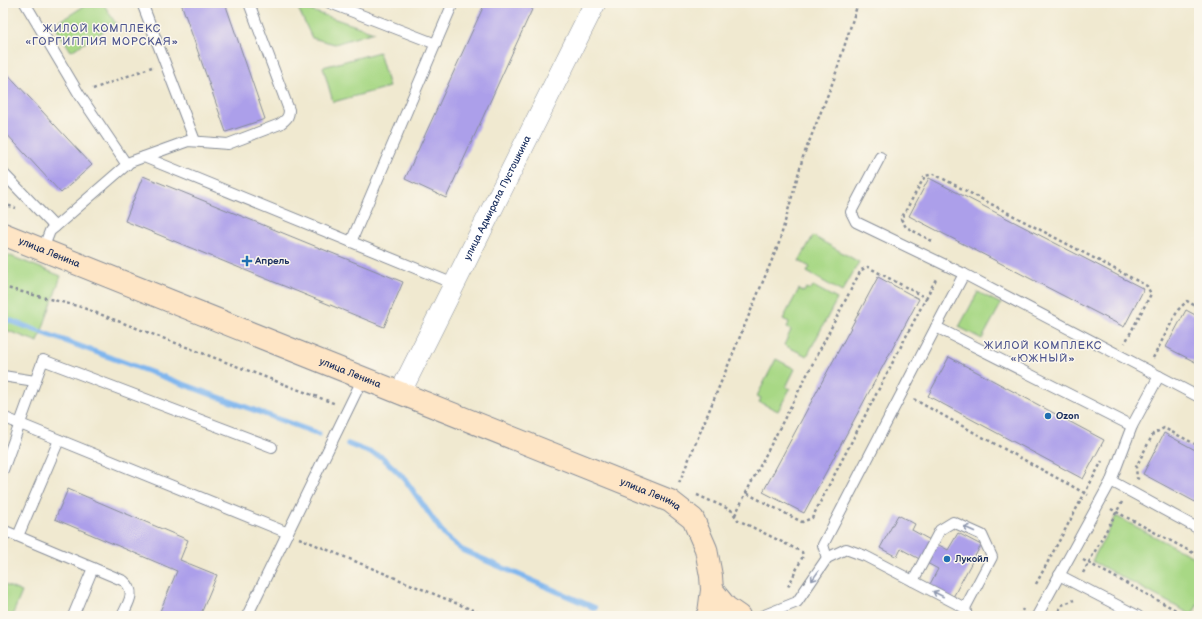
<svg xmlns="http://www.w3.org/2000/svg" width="1202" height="619" font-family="'Balsamiq Sans',sans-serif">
  <rect width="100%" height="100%" fill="#fbf7ec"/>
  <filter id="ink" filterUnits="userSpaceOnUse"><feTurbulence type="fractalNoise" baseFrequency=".025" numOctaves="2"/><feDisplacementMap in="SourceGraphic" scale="8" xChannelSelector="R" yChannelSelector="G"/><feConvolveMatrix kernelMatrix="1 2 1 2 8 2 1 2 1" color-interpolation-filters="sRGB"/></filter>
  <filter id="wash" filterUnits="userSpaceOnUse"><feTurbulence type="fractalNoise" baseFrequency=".012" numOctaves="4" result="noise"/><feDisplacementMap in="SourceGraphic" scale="16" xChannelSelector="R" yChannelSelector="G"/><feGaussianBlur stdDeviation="0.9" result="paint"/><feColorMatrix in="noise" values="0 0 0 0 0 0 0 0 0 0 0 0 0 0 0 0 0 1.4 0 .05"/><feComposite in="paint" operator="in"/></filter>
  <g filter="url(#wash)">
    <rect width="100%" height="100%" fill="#f0e9d0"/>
    <!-- green -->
    <g fill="#a8d885" stroke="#628472">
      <path d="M89 3H103L116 24 71 51 54 25Z"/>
      <path d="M297 6 374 32 335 44 312 38Z"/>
      <path d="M379 52 389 87 333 102 323 67Z"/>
      <path d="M813 236 859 262 842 292 807 272 810 267 799 261Z"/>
      <path d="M3 253 61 276 38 342 3 329Z"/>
      <path d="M813 286 837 299 807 356 784 345 791 330 787 328 789 322 783 319 799 289 804 292 806 288 811 290Z"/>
      <path d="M978 292 1001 304 982 339 959 327Z"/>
      <path d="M776 359 795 369 786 387 790 389 778 411 759 402 761 398 757 396Z"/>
      <path d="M1116 516 1199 560V602L1192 615 1092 561Z"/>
      <path d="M3 584 22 592 12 616H3Z"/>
    </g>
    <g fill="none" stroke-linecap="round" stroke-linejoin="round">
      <!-- stream -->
      <g stroke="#7fb6ee" stroke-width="5.5">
        <path d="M3 318 319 434"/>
        <path d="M348 444 382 457 404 478 445 536 462 550 595 608"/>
      </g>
    </g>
    <g id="blocks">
      <!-- building -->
      <g fill="#ac9fea">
        <path d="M181 3H225L265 119 226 132Z"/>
        <path d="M485 3H535L446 198 405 179Z"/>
        <path d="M3 69 92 165 61 193 3 130Z"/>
        <path d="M143 176 403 282 384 327 125 221Z"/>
        <path d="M929 178 1144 289 1124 327 909 216Z"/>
        <path d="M878 277 919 299 804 513 763 492Z"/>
        <path d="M1186 310 1199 317V364L1166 347Z"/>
        <path d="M949 357 1104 440 1083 479 928 396Z"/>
        <path d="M1164 433 1199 452V504L1143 474Z"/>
        <path d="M68 489 188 540 180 560 217 575 200 616H158L177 571 55 519Z"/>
        <path d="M898 515 915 524 912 530 948 550 958 533 981 545 952 599 929 586 938 569 901 549 897 557 880 548Z"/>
        <path d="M1069 612 1076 616H1068Z"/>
      </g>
    </g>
  </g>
  <g filter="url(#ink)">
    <use href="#blocks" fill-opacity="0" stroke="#868c97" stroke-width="1"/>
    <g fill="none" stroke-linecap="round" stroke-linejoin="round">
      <!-- lane casing -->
      <g stroke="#868c97" stroke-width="12">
        <g id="lane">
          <path d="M25 3 79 94 127 165"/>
          <path d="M142 3 195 141"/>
          <path d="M330 3 436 44"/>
          <path d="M144 157 454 284"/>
          <path d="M880 157 851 212 856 222 964 274 1199 397"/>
          <path d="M3 173 55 227"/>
          <path d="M351 242 453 3"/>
          <path d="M43 249 50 231 55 227 130 162 188 141 228 144 280 124C286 120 289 117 289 110L249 3"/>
          <path d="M964 274 936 327 1132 426"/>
          <path d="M3 376 35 381"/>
          <path d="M3 417 288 533"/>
          <path d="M3 470 43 360 272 447"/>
          <path d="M1111 481 1199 529"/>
          <path d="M3 530 124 581C137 592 128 603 122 616"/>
          <path d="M18 536 59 440"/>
          <path d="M827 558 823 545 936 327"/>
          <path d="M1059 575 1138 616"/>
          <path d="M913 581 940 530 953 522 982 535 992 557 965 608"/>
          <path d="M73 616 93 568"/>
          <path d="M247 616 363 378"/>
          <path d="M762 616 797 602 827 558 846 549 865 556 965 608 967 616"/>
          <path d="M1037 616 1111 481 1132 426 1159 376"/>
        </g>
      </g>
      <!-- street casing -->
      <g stroke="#868c97" stroke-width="22">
        <g id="street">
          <path id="s1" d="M400 393 595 3"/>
        </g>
      </g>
      <!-- secondary casing -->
      <g stroke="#868c97" stroke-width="24">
        <g id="secondary">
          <path id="s2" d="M3 234 670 501 693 519 706 549 711 576 712 590 709 613 707 616"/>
          <path d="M712 590 726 607 739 616"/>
        </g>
      </g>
      <!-- path -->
      <g stroke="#868c97" stroke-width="2.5" stroke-dasharray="3 3" stroke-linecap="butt">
        <path d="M93 89 152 67"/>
        <path d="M3 204 16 208"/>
        <path d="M932 241 906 227 901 219 925 176 934 174 1147 286 1151 294 1125 343"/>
        <path d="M3 287 81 307 336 404"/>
        <path d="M926 298 937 277"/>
        <path d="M1153 358 1178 310 1187 301 1199 308"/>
        <path d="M914 399 915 400 1088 495"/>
        <path d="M1139 479 1137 478 1136 467 1153 434 1164 428 1199 446"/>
        <path d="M679 483 779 243 803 157 834 79 858 3"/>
        <path d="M697 495 731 510 738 520 802 552 803 556 788 587"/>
        <path d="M1111 509 1199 556"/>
        <path d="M735 515 746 493 861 270 868 267 926 298 812 518 802 522 746 493"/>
        <path d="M299 538 487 616"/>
        <path d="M1083 560 1187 616"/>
        <path d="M1083 573 1122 502"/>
        <path d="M1036 584 1102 461"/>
        <path d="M1019 616 1023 609"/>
        <path d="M1056 616 1062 605 1074 600"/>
        <path d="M1195 616 1199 609"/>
      </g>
      <!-- lane -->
      <use href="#lane" stroke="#fff" stroke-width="10"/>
      <!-- street -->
      <use href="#street" stroke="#fff" stroke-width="21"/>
      <!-- secondary -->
      <use href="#secondary" stroke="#fee5c5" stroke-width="22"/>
    </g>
    <!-- one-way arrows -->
    <defs><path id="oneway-shaft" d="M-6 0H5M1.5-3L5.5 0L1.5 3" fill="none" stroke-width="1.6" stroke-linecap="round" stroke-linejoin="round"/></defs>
    <g stroke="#8d97ae">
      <use href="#oneway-shaft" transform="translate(969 529) rotate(-156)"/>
      <use href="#oneway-shaft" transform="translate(815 576) rotate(125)"/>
      <use href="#oneway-shaft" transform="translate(938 594) rotate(-153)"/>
    </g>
  </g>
  <!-- markers -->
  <g fill="#1f6fb2" stroke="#fbf7ec" stroke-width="1.5">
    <path d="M245 255h4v4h4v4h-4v4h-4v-4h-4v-4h4z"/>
    <circle cx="1048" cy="416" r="4"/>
    <circle cx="947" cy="559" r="4"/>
  </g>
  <g text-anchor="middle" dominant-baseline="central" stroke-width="3" stroke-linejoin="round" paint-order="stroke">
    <!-- street labels -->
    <g font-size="10" fill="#1b2f5e" stroke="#fbf7ec">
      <text stroke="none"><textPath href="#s1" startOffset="218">улица Адмирала Пустошкина</textPath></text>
      <text stroke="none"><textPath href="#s2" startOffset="50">улица Ленина</textPath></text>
      <text stroke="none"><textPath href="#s2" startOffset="374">улица Ленина</textPath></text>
      <text stroke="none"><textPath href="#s2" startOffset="698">улица Ленина</textPath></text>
    </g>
    <!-- poi labels -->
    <g font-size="10" font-weight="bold" fill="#1b2f5e" stroke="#fbf7ec" text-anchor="start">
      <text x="255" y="261">Апрель</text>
      <text x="1056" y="416">Ozon</text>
      <text x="955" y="559">Лукойл</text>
    </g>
    <!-- neighbourhood labels -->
    <g font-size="11" letter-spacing="1" fill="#4e568f" stroke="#fbf7ec">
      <text x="102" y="28">ЖИЛОЙ КОМПЛЕКС<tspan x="102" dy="13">«ГОРГИППИЯ МОРСКАЯ»</tspan></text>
      <text x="1043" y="345">ЖИЛОЙ КОМПЛЕКС<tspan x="1043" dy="13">«ЮЖНЫЙ»</tspan></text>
    </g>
  </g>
  <!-- margin -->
  <rect width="1202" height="619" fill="none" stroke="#fbf7ec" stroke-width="16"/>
</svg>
